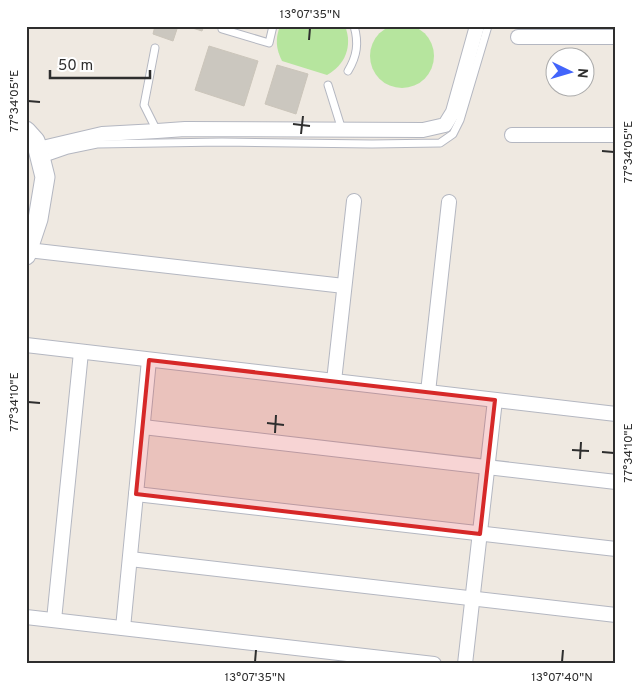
<svg xmlns="http://www.w3.org/2000/svg" width="642" height="690" font-family="Overpass,sans-serif">
  <rect width="100%" height="100%" fill="#efe9e1"/>
  <!-- green -->
  <g fill="#b6e59e">
    <circle cx="402" cy="56" r="32"/>
    <path d="M280 26H345C353 46 345 65 327 75L282 61C276 49 275 39 280 26Z"/>
  </g>
  <!-- building -->
  <g fill="#cbc7bf" stroke="#cbc5ba">
    <path d="M155 26H178L173 41 153 34Z"/>
    <path d="M186 26H204L202 31Z"/>
    <path d="M209 46 258 61 244 106 195 90Z"/>
    <path d="M277 65 308 74 296 114 265 104Z"/>
  </g>
  <g fill="none" stroke-linecap="round" stroke-linejoin="round">
    <!-- lane casing -->
    <g stroke="#b4b7c1" stroke-width="9">
      <g id="lane">
        <path d="M222 29 269 43 273 26"/>
        <path d="M155 48 144 105 157 131"/>
        <path d="M348 71C357 56 359 43 354 26"/>
        <path d="M328 85 342 130"/>
        <path d="M42 159 68 150 97 144 222 142 372 144 440 143 453 134 460 120 488 26"/>
      </g>
    </g>
    <!-- street casing -->
    <g stroke="#b4b7c1" stroke-width="16">
      <g id="street">
        <path d="M518 37H616"/>
        <path d="M512 135H616"/>
        <path d="M38 149 102 134 157 131 185 129 423 130 445 125 453 112 477 26"/>
        <path d="M28 250 344 286"/>
        <path d="M26 345 616 414"/>
        <path d="M334 381 354 201"/>
        <path d="M428 392 449 202"/>
        <path d="M143 427 616 482"/>
        <path d="M136 494 616 549"/>
        <path d="M130 559 616 615"/>
        <path d="M26 617 434 664"/>
        <path d="M54 620 81 352"/>
        <path d="M123 628 149 360"/>
        <path d="M465 664 495 400"/>
      </g>
    </g>
    <!-- secondary casing -->
    <g stroke="#b4b7c1" stroke-width="21">
      <path id="secondary" d="M26 131 35 141 38 149 45 177 38 219 26 255"/>
    </g>
    <!-- lane -->
    <use href="#lane" stroke="#fff" stroke-width="7"/>
    <!-- street -->
    <use href="#street" stroke="#fff" stroke-width="14"/>
    <!-- secondary -->
    <use href="#secondary" stroke="#fff" stroke-width="19"/>
  </g>
  <!-- marked area -->
  <path fill="#d62828" fill-opacity="0.2" stroke="#d62828" stroke-width="4" stroke-linejoin="round" d="M149 360 495 400 480 534 136 494Z"/>
  <!-- ticks -->
  <path fill="none" stroke="#2e2e2e" stroke-width="2" d="M309 40 310 28M28 101 40 102M293 124 310 126M301 134 303 116M602 151 614 152M28 402 40 403M267 423 284 425M275 433 276 415M572 450 589 451M602 452 614 453M580 459 581 442M255 662 256 650M562 662 563 650"/>
  <!-- border -->
  <rect width="642" height="690" fill="none" stroke="#ffffff" stroke-width="55"/>
  <!-- north arrow -->
  <g transform="translate(570 72) rotate(95)"><circle r="24" fill="#ffffff" stroke="#ababab"/>
  <path d="M0-4L9 19L0 12L-9 19Z" fill="#4264fb"/>
  <text y="-8" font-size="14" font-weight="bold" text-anchor="middle" fill="#2e2e2e">N</text>
  </g>
  <!-- scale -->
  <path d="M50 70v8h100v-8" fill="none" stroke="#2e2e2e" stroke-width="2.5"/>
  <text x="58" y="70" font-size="15" fill="#2e2e2e" stroke="#ffffff" stroke-width="4" paint-order="stroke">50 m</text>
  <rect x="28" y="28" width="586" height="634" fill="none" stroke="#2e2e2e" stroke-width="2"/>
  <g font-size="12" text-anchor="middle" fill="#2e2e2e">
    <text x="310" y="18">13°07'35"N</text>
    <text transform="translate(14 101) rotate(-90)" y="4">77°34'05"E</text>
    <text transform="translate(628 152) rotate(-90)" y="4">77°34'05"E</text>
    <text transform="translate(14 402) rotate(-90)" y="4">77°34'10"E</text>
    <text transform="translate(628 453) rotate(-90)" y="4">77°34'10"E</text>
    <text x="255" y="681">13°07'35"N</text>
    <text x="562" y="681">13°07'40"N</text>
  </g>
</svg>
